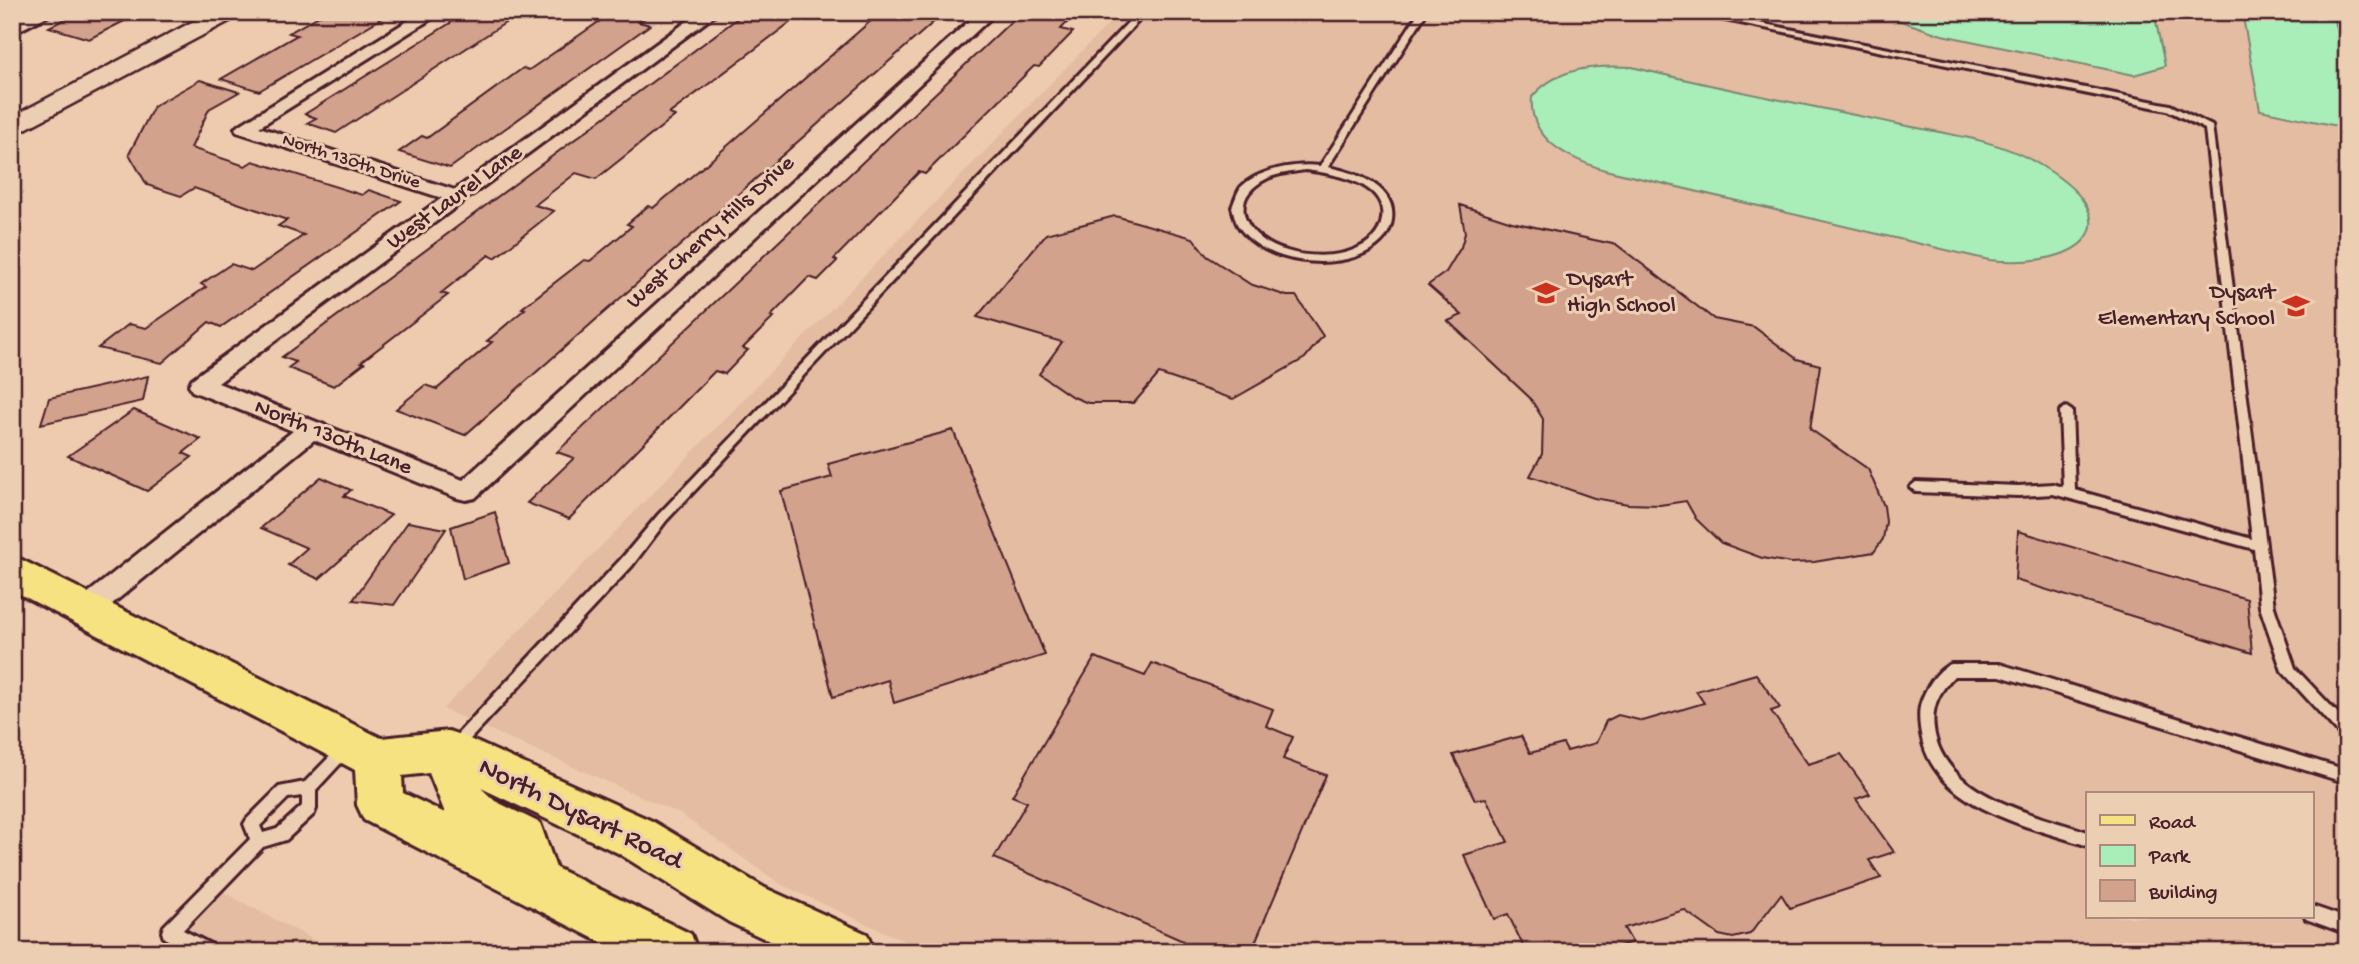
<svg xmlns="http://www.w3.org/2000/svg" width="2359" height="964" font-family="'Gochi Hand',sans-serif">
  <rect width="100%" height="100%" fill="#eecbae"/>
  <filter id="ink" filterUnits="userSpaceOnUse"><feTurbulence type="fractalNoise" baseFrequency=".0143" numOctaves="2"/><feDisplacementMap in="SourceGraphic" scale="14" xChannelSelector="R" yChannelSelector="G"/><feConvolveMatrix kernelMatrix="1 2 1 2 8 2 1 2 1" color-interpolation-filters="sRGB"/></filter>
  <g filter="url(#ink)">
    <!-- built -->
    <g fill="#e3bca2" fill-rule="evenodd">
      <path d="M1120 12H2347V952H928L782 885 680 814 443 709ZM2088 794H2312V917H2088Z"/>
      <path d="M214 887 336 952H150Z"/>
    </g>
    <!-- green -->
    <g fill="#a9edb9" stroke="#7a8672" stroke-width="2">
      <path d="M1874 12H2154L2165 66 2134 75 1942 35Z"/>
      <path d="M2242 12H2305L2334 18 2347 62V128L2260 110Z"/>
      <path d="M1632 67C1719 89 1809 105 1897 124 1943 134 1994 138 2035 162 2139 221 2084 270 1989 260L1605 170C1570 159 1528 140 1532 97 1557 67 1595 65 1632 67Z"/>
    </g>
    <!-- building -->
    <g fill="#d2a28c" stroke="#4a1f2b" stroke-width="2">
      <path d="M79 12H142L89 39 49 27Z"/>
      <path d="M326 12H392L259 91 221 79 297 35 289 33Z"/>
      <path d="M468 12H522L336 133 307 123 316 118 305 114Z"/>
      <path d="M613 12H654L639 22 650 25 450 168 399 152 422 136 427 138 523 68 529 70Z"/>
      <path d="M746 12H804L669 114 675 116 596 179 576 173 535 205 554 211 495 258 489 255 441 293 448 295 361 362 364 363 334 386 288 368 296 362 282 357Z"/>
      <path d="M881 12H945L465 435 396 409 425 385 437 389 492 342 487 341 525 309 522 308 584 260 590 261 632 226 627 224 648 206 653 208 710 161Z"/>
      <path d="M1021 12H1077L1061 29 1073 32 1039 67 1034 66 925 174 919 172 834 259 837 261 818 280 809 277 771 316 774 317 743 348 748 350 725 374 715 371 569 519 527 503 574 458 557 452Z"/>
      <path d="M200 80 239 92 209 109 191 148 245 166 253 161 362 195 369 190 401 201 221 327 209 322 162 363 98 348 129 324 146 328 206 287 201 284 231 264 252 271 304 235 278 226 287 220 194 188 181 196 147 185 129 154 154 106Z"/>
      <path d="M1460 205 1512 222 1617 245 1714 319 1754 327 1797 359 1820 365 1810 429 1868 469 1884 506 1886 522 1883 539 1874 552 1814 562 1791 563 1762 558 1721 543 1696 519 1686 501 1660 505 1628 504 1594 498 1530 476 1542 454 1543 419 1530 398 1448 321 1462 315 1428 285 1446 272 1461 247 1465 233Z"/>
      <path d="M1115 216 1193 238 1207 256 1250 284 1287 296H1296L1323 336 1305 358 1233 399 1159 374 1134 403H1088L1071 396 1039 374 1062 342 977 317 1046 234Z"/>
      <path d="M148 376 143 401 41 424 49 398Z"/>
      <path d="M134 410 201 439 183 453 192 457 147 491 68 456Z"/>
      <path d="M953 430 1045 655 894 703 888 680 833 697 781 491 832 477 828 464Z"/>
      <path d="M321 477 351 490 344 496 391 515 319 579 288 565 307 548 261 528Z"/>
      <path d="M495 512 509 563 463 579 451 527Z"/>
      <path d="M408 522 446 529 394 605 353 600Z"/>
      <path d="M2018 531 2247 599 2252 653 2015 580Z"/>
      <path d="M1095 657 1145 676 1152 663 1273 709 1266 726 1293 737 1283 759 1326 775 1251 952H1208L994 858 1027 802 1012 796Z"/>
      <path d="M1756 674 1780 708 1771 711 1808 764 1841 754 1870 794 1856 799 1894 852 1869 860 1881 878 1790 908 1781 894 1750 934 1733 938 1719 935 1684 910 1624 928 1632 942 1602 952H1526L1508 914 1494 919 1464 855 1508 842 1486 798 1475 800 1453 755 1521 736 1530 753 1563 744 1567 751 1596 743 1606 721 1618 715 1643 721 1704 703 1696 691Z"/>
    </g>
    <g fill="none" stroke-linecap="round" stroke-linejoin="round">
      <!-- lane casing -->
      <g stroke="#4a1f2b" stroke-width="6">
        <g id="lane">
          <path d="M1138 12H1147L666 521 632 566 459 751 454 753 449 751 447 747 449 743 622 558 658 515Z"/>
          <path d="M1419 12H1427L1328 167C1354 172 1397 186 1392 220 1390 233 1383 242 1372 249 1335 272 1264 264 1239 227 1235 222 1234 213 1232 207 1235 201 1237 192 1241 187 1259 169 1296 163 1320 166ZM1305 170C1331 173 1388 182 1382 219 1380 234 1370 243 1356 249 1336 258 1307 257 1287 251 1248 241 1222 200 1268 178 1279 173 1293 172 1305 170Z"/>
          <path d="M1686 12H1704L2170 105 2212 126 2274 607 2295 668 2347 723V739L2342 737 2282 671 2260 607 2254 549 2053 494 2018 496 1916 492 1910 487 1916 482 2018 486 2053 484 2063 487 2060 411 2066 407 2072 411 2075 490 2252 539 2205 129 2167 110Z"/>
          <path d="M1951 664H2000L2347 770V783L2000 676H1954C1939 692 1931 706 1934 729 1942 795 2035 815 2088 832V846C2031 827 1941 809 1923 743 1920 731 1918 718 1920 706 1924 691 1936 670 1951 664Z"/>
          <path d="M347 743 352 744 354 749 316 790V809L314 814 286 840 263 847 183 930 214 946 216 952H191L164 938 162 932 164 926 250 839 244 824 247 819 279 787 305 782 342 744ZM302 796V806L277 829 263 833 260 826 288 798Z"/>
          <path d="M2312 906 2347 918V934L2306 919 2305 917H2312Z"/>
        </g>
      </g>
      <!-- street casing -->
      <g stroke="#4a1f2b" stroke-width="6">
        <g id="street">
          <path d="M33 12H55L12 34V22Z"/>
          <path d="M422 12H442L259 127 455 190 700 12H719L218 383 463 480 979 12H997L475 498 466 500 457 498 314 440 96 617 87 620 78 617 74 609 78 601 293 431 192 391 189 385 192 379 442 198 237 132 235 128Z"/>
        </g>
      </g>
      <!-- secondary casing -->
      <g stroke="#4a1f2b" stroke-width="5">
        <path id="secondary" d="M211 12H241L237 17 12 136V117Z"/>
      </g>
      <!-- primary casing -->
      <g stroke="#4a1f2b" stroke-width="6">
        <path id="primary" d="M12 555 381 738 449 731 465 737 652 821 765 888 867 934 874 952H793L729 922 618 853 481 788 495 801 540 823 556 868 691 934 698 952H620L364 820 357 805 355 770 12 590ZM429 773 445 813 403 793 402 776Z"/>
      </g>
      <!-- lane -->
      <use href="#lane" fill="#eccfb2" fill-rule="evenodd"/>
      <!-- street -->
      <use href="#street" fill="#eccfb2" fill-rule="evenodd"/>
      <!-- secondary -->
      <use href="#secondary" fill="#eccfb2" fill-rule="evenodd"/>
      <!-- primary -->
      <use href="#primary" fill="#f6e281" fill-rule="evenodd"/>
    </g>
  </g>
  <!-- icons -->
  <defs>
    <g id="school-bare" transform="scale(2.1)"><path d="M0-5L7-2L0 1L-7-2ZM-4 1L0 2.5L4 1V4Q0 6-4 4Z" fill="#c8321e" stroke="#eccfb2" stroke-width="2.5" paint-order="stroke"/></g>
  </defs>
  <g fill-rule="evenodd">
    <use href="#school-bare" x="1546" y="293"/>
    <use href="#school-bare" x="2296" y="306"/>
  </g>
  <g text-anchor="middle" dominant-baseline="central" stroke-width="6" stroke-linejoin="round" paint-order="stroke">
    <!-- far-street labels -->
    <g font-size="19" fill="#4a1f2b" stroke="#eccfb2">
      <text transform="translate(351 162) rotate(18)">North 130th Drive</text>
    </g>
    <!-- street labels -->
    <g font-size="23" fill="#4a1f2b" stroke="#eccfb2">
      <text transform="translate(455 198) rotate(-36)">West Laurel Lane</text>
      <text transform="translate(711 233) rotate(-42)">West Cherry Hills Drive</text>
      <text transform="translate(333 438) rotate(22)">North 130th Lane</text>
    </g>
    <!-- poi labels -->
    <g font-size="23" fill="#4a1f2b" stroke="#eccfb2" text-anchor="start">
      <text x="1567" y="280">Dysart<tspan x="1567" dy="26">High School</tspan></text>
      <text x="2275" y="293" text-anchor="end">Dysart<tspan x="2275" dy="26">Elementary School</tspan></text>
    </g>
    <!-- near-street labels -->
    <g font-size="28" fill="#4a1f2b" stroke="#eccfb2">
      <text transform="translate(580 815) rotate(26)">North Dysart Road</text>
    </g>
  </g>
  <!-- margin -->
  <rect width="2359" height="964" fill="none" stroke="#eccfb2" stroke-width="42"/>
  <rect x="21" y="21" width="2317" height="922" fill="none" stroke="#4a1f2b" stroke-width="2.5" filter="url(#ink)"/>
  <!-- legend -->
  <rect x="2086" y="792" width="228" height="126" fill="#eccfb2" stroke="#ab897c" stroke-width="2"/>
  <rect x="2100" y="815" width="35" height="10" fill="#f6e281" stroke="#ab897c" stroke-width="2"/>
  <text x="2149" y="828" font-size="21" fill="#4a1f2b">Road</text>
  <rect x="2100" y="845" width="35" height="21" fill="#a9edb9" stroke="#ab897c" stroke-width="2"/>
  <text x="2149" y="862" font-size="21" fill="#4a1f2b">Park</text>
  <rect x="2100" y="880" width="35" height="21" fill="#d2a28c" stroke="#ab897c" stroke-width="2"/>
  <text x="2149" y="898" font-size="21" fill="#4a1f2b">Building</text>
</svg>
